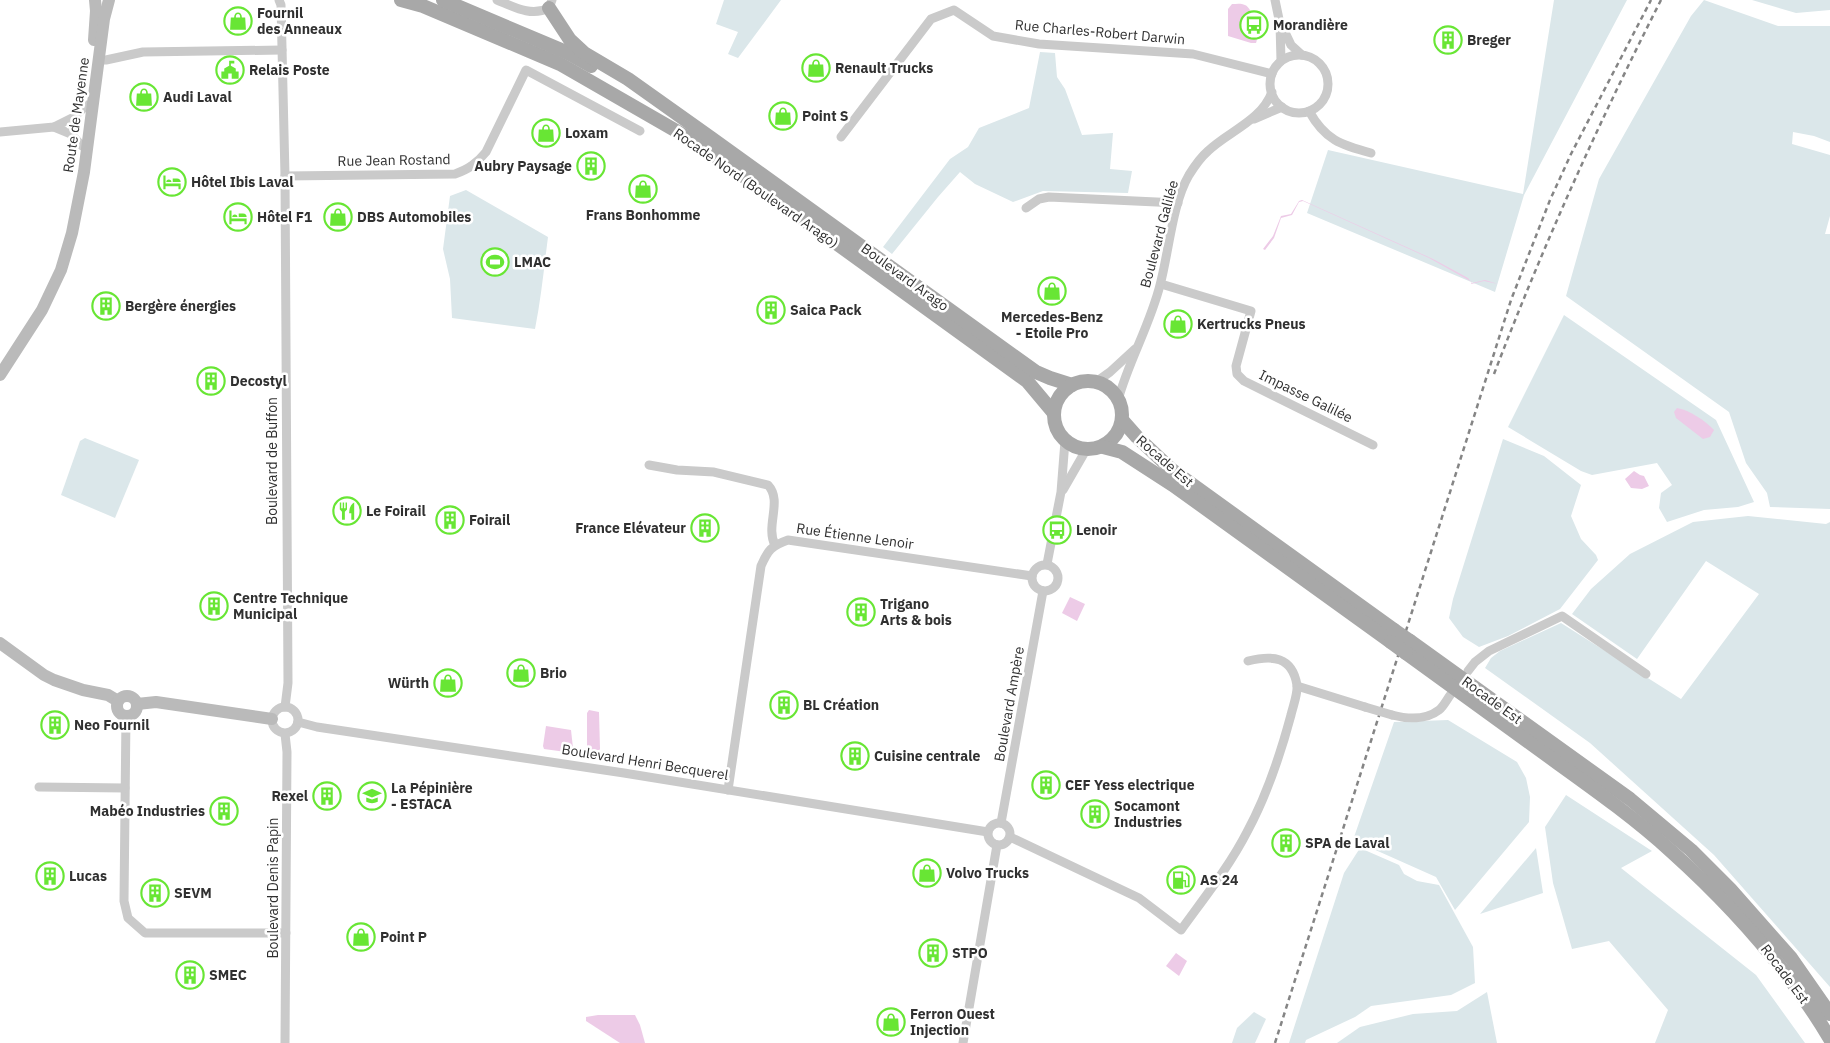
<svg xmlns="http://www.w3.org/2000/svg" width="1830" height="1043" font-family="'IBM Plex Sans',sans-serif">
  <rect width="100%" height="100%" fill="#fff"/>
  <!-- green -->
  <g fill="#dbe7ea">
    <path d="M724 0H781L738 58 728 54 738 32 716 24Z"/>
    <path d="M1554 0H1627L1524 195 1495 292 1307 213 1328 150 1523 194Z"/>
    <path d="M1704 0 1778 26H1830V142L1814 136 1793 132 1792 144 1830 155V216L1825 234H1830V509L1770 507 1767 493 1746 463 1729 412 1566 296 1599 179 1691 16Z"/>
    <path d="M1752 0H1830V10L1796 13Z"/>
    <path d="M1040 52 1055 53 1057 77 1065 89 1082 135 1113 133 1110 169 1132 171 1128 193 1043 191 1013 202 975 184 960 172 938 197 892 254 883 247 950 159 968 147 979 128 1029 108Z"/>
    <path d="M466 190 548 237C544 268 541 299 535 329L452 318 450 279 443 249 450 196Z"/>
    <path d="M1564 315 1716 420 1754 502 1738 507 1704 510 1667 522 1659 508 1661 493 1672 485 1657 463 1592 475 1581 471 1508 427Z"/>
    <path d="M85 438 139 460 115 518 61 495 80 441Z"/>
    <path d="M1503 439 1544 456 1581 485 1571 516 1581 539 1596 555 1598 560 1560 609 1508 636 1479 647 1463 637 1449 618 1453 599Z"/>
    <path d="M1748 516 1826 524 1830 522V987L1714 855 1590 743 1485 668 1491 658 1500 651 1561 623 1681 699 1759 594 1706 561 1637 659 1572 614 1591 589 1630 554 1693 522Z"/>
    <path d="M1448 720 1517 762 1526 778 1530 797 1529 822 1455 910 1436 877 1353 840 1394 722Z"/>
    <path d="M1566 795 1652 851 1621 868 1756 975 1805 1043H1655L1668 1010 1609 941 1572 949 1553 883 1545 827Z"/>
    <path d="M1360 848 1399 865 1404 874 1417 881 1439 885 1473 947 1475 983 1451 995 1371 1006 1355 1017 1306 1040 1305 1043H1289L1344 873Z"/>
    <path d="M1536 848 1543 893 1480 914Z"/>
    <path d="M1487 992 1497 1043H1337L1360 1027 1413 1014 1457 1011Z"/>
    <path d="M1254 1012 1266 1019 1255 1043H1232L1237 1028Z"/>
  </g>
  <!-- water -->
  <g fill="#edcbe7">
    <path d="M1232 4C1236 4 1241 3 1245 5 1253 8 1260 36 1256 43H1251L1228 36V9Z"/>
    <path d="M1302 200 1433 259 1468 278 1472 283 1485 280 1498 284 1484 281 1471 284 1472 282 1429 258 1303 201 1299 202 1292 215 1281 218 1274 238 1265 250 1263 249 1273 236 1281 216 1291 214 1299 201Z"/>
    <path d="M1677 408C1690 410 1705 421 1714 430L1710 437 1703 439 1676 418 1674 412Z"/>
    <path d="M1634 471 1640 475 1644 476 1649 486 1642 489 1631 488 1625 479Z"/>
    <path d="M1070 597 1085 604 1077 621 1062 613Z"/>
    <path d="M589 710 599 712 600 749 597 754 589 753 587 749V713Z"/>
    <path d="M546 726 571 730 573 748 566 752 544 749 543 746Z"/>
    <path d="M1176 953 1187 961 1179 976 1166 966Z"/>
    <path d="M598 1015H635L640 1025 645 1043H620L586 1021V1017Z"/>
  </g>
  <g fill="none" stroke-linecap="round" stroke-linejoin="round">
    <!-- street -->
    <g stroke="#cacaca" stroke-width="9">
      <path d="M279 0 281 5 285 176 288 683 285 707"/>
      <path d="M497 0C514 7 531 17 549 8L552 0"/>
      <path d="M1275 0 1280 24 1281 61"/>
      <path d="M1282 26 1291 45 1302 55"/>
      <circle cx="1299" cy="84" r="29"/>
      <path d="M99 60H106L143 52 282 50"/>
      <path d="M1309 111C1325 140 1341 145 1371 153"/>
      <path d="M1254 119 1282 107"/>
      <path d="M54 127 71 134 82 146"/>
      <path d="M0 132 54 127 74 117 87 105"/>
      <path d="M841 137 931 19 954 10 993 36 1039 44 1193 54 1272 74"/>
      <path d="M285 176 455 174C469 169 477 163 486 152L526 70 640 131"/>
      <path d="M1026 208 1039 199 1049 197 1178 203"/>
      <path d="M1161 284 1251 311 1236 366 1237 374 1244 381 1373 445"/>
      <path d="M1096 382 1110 372 1135 349"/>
      <path d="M1118 400C1129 360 1150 325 1160 285 1169 252 1172 204 1189 175 1194 167 1201 157 1208 151 1229 131 1261 121 1272 92"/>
      <path d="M649 465 677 470 714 472 768 485C783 501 765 526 775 545"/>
      <path d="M1063 490 1086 450"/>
      <path d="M1047 564 1061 492 1065 441"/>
      <circle cx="1045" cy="578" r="13"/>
      <path d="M1468 671 1475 662 1489 651 1562 616 1646 674"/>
      <path d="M1297 686 1365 707"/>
      <circle cx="285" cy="720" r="13"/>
      <path d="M126 715 124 901 128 918 145 933H286"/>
      <path d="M1392 715C1407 719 1426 720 1439 710 1444 706 1447 699 1451 694"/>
      <path d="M298 722 317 727 624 773 988 832"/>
      <path d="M285 734 287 752 285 1043"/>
      <path d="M39 787 125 788"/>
      <path d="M728 790 761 566C768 550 771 546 788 540L1032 576"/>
      <circle cx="999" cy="834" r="11"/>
      <path d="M1001 823 1043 591"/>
      <path d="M1010 837 1139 898 1181 930C1204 898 1229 867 1247 832 1267 795 1280 756 1291 715 1293 706 1298 694 1297 685 1292 656 1272 655 1248 661"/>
      <path d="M963 1043 997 845"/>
    </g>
    <!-- secondary -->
    <g stroke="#bababa" stroke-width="12">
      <path d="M94 40 96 11 95 0"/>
      <path d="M0 375 42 310 61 270 72 233 84 172 104 19 109 0"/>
      <path d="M0 643 44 675 54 680 83 690 108 695 118 701"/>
      <circle cx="127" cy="706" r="10"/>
      <path d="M137 704 156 702 272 719"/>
    </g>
    <!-- primary -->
    <g stroke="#a8a8a8" stroke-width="14">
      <path d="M401 0 423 6 560 64 699 144 1027 381 1053 412"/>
      <path d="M443 0 566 52 591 66"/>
      <path d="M549 8 570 40 584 53 628 79 711 138 1036 372 1050 378 1072 385"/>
      <circle cx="1088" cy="415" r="34"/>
      <path d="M1122 420 1137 437 1172 470 1394 630"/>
      <path d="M1103 447 1122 452 1173 485 1391 642"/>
      <path d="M1410 641 1630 799 1691 850 1730 889 1791 958 1830 1014"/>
      <path d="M1406 653C1457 690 1508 727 1559 764 1598 792 1637 820 1672 852 1733 907 1788 968 1830 1039"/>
    </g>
    <!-- rail -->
    <g stroke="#858585" stroke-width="2.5" stroke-dasharray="5 4" stroke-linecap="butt">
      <path d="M1494 374C1543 246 1599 122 1661 0"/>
      <path d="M1275 1043 1511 300 1550 200 1571 154 1651 0"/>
    </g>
    <!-- street-bridge -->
    <path stroke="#cacaca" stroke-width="9" d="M1365 707 1392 715"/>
    <!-- primary-bridge -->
    <g stroke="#a8a8a8" stroke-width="14">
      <path d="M1394 630 1410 641"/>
      <path d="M1391 642 1406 653"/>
    </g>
  </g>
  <!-- icons -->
  <defs>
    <g id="shop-ring" transform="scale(1.4375)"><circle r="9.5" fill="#fff" stroke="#68e634" stroke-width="1.5"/><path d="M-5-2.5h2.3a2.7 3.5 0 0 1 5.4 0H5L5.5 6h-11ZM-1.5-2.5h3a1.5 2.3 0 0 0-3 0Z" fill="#68e634"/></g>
    <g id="bus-ring" transform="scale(1.4375)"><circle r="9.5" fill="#fff" stroke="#68e634" stroke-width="1.5"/><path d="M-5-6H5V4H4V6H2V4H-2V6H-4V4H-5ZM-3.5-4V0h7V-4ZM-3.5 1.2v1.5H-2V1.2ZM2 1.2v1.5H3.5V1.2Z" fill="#68e634"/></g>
    <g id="building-ring" transform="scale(1.4375)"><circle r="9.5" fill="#fff" stroke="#68e634" stroke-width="1.5"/><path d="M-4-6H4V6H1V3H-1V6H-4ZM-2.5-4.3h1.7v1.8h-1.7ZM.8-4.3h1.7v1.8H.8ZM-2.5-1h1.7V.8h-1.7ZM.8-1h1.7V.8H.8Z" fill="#68e634"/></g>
    <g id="civic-ring" transform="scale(1.4375)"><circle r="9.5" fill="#fff" stroke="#68e634" stroke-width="1.5"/><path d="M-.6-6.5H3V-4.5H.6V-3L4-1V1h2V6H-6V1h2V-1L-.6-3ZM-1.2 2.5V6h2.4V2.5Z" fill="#68e634"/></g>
    <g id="hotel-ring" transform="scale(1.4375)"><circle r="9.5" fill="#fff" stroke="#68e634" stroke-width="1.5"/><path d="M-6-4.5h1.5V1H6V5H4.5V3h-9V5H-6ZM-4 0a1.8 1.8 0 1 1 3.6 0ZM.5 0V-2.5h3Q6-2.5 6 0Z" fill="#68e634"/></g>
    <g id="stadium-ring" transform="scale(1.4375)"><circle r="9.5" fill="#fff" stroke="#68e634" stroke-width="1.5"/><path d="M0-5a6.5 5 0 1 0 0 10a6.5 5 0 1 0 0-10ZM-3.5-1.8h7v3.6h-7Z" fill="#68e634"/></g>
    <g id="restaurant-ring" transform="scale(1.4375)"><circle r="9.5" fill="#fff" stroke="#68e634" stroke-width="1.5"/><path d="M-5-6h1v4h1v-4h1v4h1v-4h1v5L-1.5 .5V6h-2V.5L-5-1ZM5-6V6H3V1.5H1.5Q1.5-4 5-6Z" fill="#68e634"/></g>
    <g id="university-ring" transform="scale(1.4375)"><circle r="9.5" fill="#fff" stroke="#68e634" stroke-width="1.5"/><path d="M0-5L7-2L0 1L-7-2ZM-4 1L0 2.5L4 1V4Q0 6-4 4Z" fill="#68e634"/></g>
    <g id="fuel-ring" transform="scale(1.4375)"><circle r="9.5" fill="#fff" stroke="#68e634" stroke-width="1.5"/><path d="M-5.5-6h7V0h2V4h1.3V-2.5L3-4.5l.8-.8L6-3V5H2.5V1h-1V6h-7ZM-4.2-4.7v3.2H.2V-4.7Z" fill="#68e634"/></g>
  </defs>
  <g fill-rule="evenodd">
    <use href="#shop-ring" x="238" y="21"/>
    <use href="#bus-ring" x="1254" y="25"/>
    <use href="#building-ring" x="1448" y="40"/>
    <use href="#shop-ring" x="816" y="68"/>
    <use href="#civic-ring" x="230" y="70"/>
    <use href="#shop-ring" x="144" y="97"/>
    <use href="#shop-ring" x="783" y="116"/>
    <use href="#shop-ring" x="546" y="133"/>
    <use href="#building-ring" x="591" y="166"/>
    <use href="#hotel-ring" x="172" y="182"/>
    <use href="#shop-ring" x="643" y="189"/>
    <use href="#hotel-ring" x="238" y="217"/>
    <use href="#shop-ring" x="338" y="217"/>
    <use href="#stadium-ring" x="495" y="262"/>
    <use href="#shop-ring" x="1052" y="291"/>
    <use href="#building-ring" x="106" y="306"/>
    <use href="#building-ring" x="771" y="310"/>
    <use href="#shop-ring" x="1178" y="324"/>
    <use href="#building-ring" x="211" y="381"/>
    <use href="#restaurant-ring" x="347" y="511"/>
    <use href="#building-ring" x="450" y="520"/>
    <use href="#building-ring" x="705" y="528"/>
    <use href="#bus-ring" x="1057" y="530"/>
    <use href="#building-ring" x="214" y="606"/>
    <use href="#building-ring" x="861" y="612"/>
    <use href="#shop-ring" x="521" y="673"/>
    <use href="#shop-ring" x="448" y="683"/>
    <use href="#building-ring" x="784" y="705"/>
    <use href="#building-ring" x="55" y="725"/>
    <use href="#building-ring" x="855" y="756"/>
    <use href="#building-ring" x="1046" y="785"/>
    <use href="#building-ring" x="327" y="796"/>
    <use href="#university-ring" x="372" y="796"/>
    <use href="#building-ring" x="224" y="811"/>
    <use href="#building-ring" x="1095" y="814"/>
    <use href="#building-ring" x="1286" y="843"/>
    <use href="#shop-ring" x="927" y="873"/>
    <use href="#building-ring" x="50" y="876"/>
    <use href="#fuel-ring" x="1181" y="880"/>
    <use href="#building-ring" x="155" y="893"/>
    <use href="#shop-ring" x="361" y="937"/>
    <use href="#building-ring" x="933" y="953"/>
    <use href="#building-ring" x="190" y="975"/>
    <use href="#shop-ring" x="891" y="1022"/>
  </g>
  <g text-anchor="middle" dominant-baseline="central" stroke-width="5" stroke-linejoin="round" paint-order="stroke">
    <!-- poi labels -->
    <g font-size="14" font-weight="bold" fill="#303030" stroke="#fff" text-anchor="start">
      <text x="257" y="13">Fournil<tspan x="257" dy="16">des Anneaux</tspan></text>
      <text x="1273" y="25">Morandière</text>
      <text x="1467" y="40">Breger</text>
      <text x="835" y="68">Renault Trucks</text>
      <text x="249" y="70">Relais Poste</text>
      <text x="163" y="97">Audi Laval</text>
      <text x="802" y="116">Point S</text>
      <text x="565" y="133">Loxam</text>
      <text x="572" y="166" text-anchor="end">Aubry Paysage</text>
      <text x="191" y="182">Hôtel Ibis Laval</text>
      <text x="643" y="215" text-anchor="middle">Frans Bonhomme</text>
      <text x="257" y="217">Hôtel F1</text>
      <text x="357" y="217">DBS Automobiles</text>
      <text x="514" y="262">LMAC</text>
      <text x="125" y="306">Bergère énergies</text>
      <text x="790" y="310">Saica Pack</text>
      <text x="1052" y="317" text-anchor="middle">Mercedes-Benz<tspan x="1052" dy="16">- Etoile Pro</tspan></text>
      <text x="1197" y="324">Kertrucks Pneus</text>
      <text x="230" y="381">Decostyl</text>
      <text x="366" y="511">Le Foirail</text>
      <text x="469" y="520">Foirail</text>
      <text x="686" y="528" text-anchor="end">France Elévateur</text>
      <text x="1076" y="530">Lenoir</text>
      <text x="233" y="598">Centre Technique<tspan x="233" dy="16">Municipal</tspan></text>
      <text x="880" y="604">Trigano<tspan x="880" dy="16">Arts &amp; bois</tspan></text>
      <text x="540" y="673">Brio</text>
      <text x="429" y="683" text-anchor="end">Würth</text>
      <text x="803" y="705">BL Création</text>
      <text x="74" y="725">Neo Fournil</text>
      <text x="874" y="756">Cuisine centrale</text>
      <text x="1065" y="785">CEF Yess electrique</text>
      <text x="391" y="788">La Pépinière<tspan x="391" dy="16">- ESTACA</tspan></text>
      <text x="308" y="796" text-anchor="end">Rexel</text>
      <text x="1114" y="806">Socamont<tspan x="1114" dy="16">Industries</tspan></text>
      <text x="205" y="811" text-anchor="end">Mabéo Industries</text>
      <text x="1305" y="843">SPA de Laval</text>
      <text x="946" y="873">Volvo Trucks</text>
      <text x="69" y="876">Lucas</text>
      <text x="1200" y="880">AS 24</text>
      <text x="174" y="893">SEVM</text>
      <text x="380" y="937">Point P</text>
      <text x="952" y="953">STPO</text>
      <text x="209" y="975">SMEC</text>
      <text x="910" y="1014">Ferron Ouest<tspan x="910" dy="16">Injection</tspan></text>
    </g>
    <!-- street labels -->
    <g font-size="14" fill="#303030" stroke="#fff">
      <text transform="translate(1100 32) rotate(5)">Rue Charles-Robert Darwin</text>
      <text transform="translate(76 115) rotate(-82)">Route de Mayenne</text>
      <text transform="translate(394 160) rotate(-1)">Rue Jean Rostand</text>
      <text transform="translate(756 188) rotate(35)">Rocade Nord (Boulevard Arago)</text>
      <text transform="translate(1159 234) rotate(-75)">Boulevard Galilée</text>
      <text transform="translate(905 277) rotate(36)">Boulevard Arago</text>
      <text transform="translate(1306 396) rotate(26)">Impasse Galilée</text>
      <text transform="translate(272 461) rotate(-90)">Boulevard de Buffon</text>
      <text transform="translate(1165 461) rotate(41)">Rocade Est</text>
      <text transform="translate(855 536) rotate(8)">Rue Étienne Lenoir</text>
      <text transform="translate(1492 700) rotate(36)">Rocade Est</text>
      <text transform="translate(1009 704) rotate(-80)">Boulevard Ampère</text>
      <text transform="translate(645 762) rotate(9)">Boulevard Henri Becquerel</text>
      <text transform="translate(273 888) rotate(-90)">Boulevard Denis Papin</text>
      <text transform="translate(1785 974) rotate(53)">Rocade Est</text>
    </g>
  </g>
</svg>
